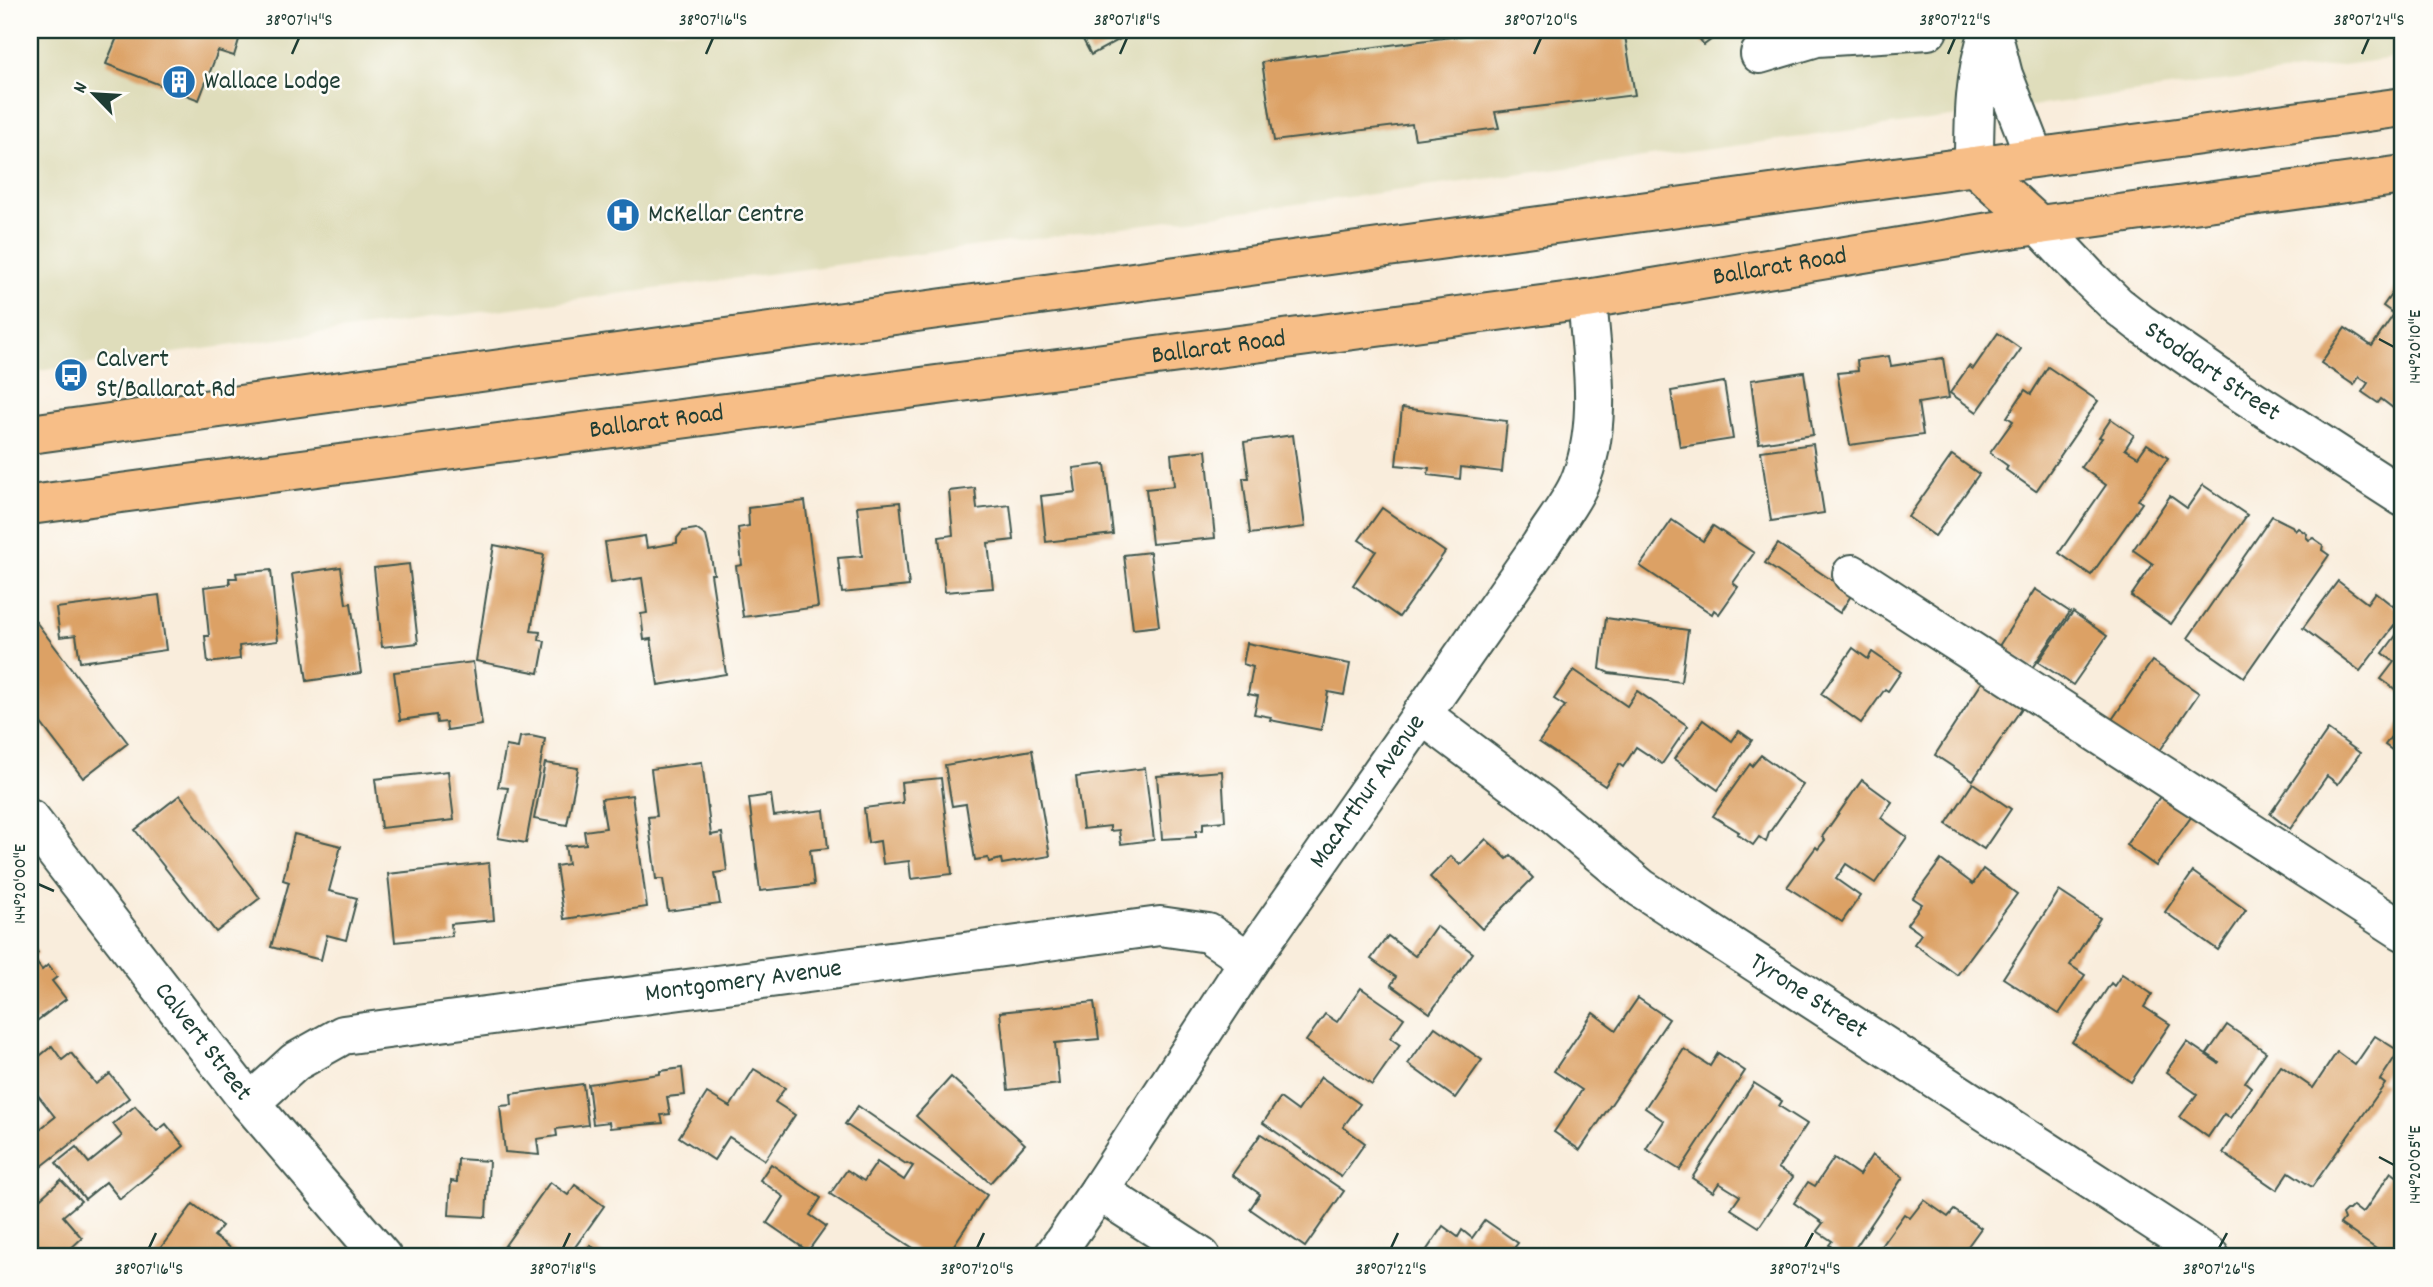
<svg xmlns="http://www.w3.org/2000/svg" width="2433" height="1287" font-family="Dekko,sans-serif">
  <rect width="100%" height="100%" fill="#fdfcf7"/>
  <filter id="ink" filterUnits="userSpaceOnUse"><feTurbulence type="fractalNoise" baseFrequency=".0143" numOctaves="2"/><feDisplacementMap in="SourceGraphic" scale="14" xChannelSelector="R" yChannelSelector="G"/><feConvolveMatrix kernelMatrix="1 2 1 2 8 2 1 2 1" color-interpolation-filters="sRGB"/></filter>
  <filter id="wash" filterUnits="userSpaceOnUse"><feTurbulence type="fractalNoise" baseFrequency=".00686" numOctaves="4" result="noise"/><feDisplacementMap in="SourceGraphic" scale="28" xChannelSelector="R" yChannelSelector="G"/><feGaussianBlur stdDeviation="1.57" result="paint"/><feColorMatrix in="noise" values="0 0 0 0 0 0 0 0 0 0 0 0 0 0 0 0 0 1.4 0 .05"/><feComposite in="paint" operator="in"/></filter>
  <g filter="url(#wash)">
    <rect width="100%" height="100%" fill="#f9eddc"/>
    <!-- built -->
    <path fill="#dfddbb" d="M30 30H2403V57L30 372Z"/>
    <g id="blocks">
      <!-- building -->
      <g fill="#dca165">
        <path d="M120 30H242L234 56 218 51 199 100 106 64Z"/>
        <path d="M1078 30H1137L1091 55Z"/>
        <path d="M1503 30H1624L1635 95 1495 112 1499 128 1415 139 1412 124 1274 141 1262 62Z"/>
        <path d="M1693 30H1724L1704 45Z"/>
        <path d="M2397 286 2403 291V403L2397 411 2381 399 2378 403 2362 392 2368 383 2359 377 2354 385 2321 363 2345 328 2372 346 2394 314 2383 306Z"/>
        <path d="M1998 333 2021 349 1977 412 1950 393 1969 366 1973 369Z"/>
        <path d="M1889 356 1891 366 1943 358 1949 398 1918 403 1923 435 1850 445 1837 373 1858 371 1857 360Z"/>
        <path d="M2048 367 2098 401 2036 491 2006 470 2008 466 1990 453 2013 421 2007 417 2025 390 2031 394Z"/>
        <path d="M1804 372 1813 435 1759 443 1751 380Z"/>
        <path d="M1724 382 1733 439 1680 447 1671 391Z"/>
        <path d="M1402 408 1507 421 1502 472 1461 467 1460 479 1428 475 1429 468 1396 465Z"/>
        <path d="M2111 419 2134 435 2125 449 2138 457 2147 444 2168 458 2138 500 2142 503 2091 575 2059 553 2106 485 2081 467 2102 438 2099 437Z"/>
        <path d="M1293 435 1305 527 1250 534 1243 478H1249L1244 442Z"/>
        <path d="M1813 444 1824 513 1771 521 1761 451Z"/>
        <path d="M1206 450 1215 538 1152 544 1146 489 1174 486 1171 454Z"/>
        <path d="M1952 455 1979 474 1935 536 1908 517Z"/>
        <path d="M1105 464 1113 534 1046 542 1041 496 1076 492 1073 468Z"/>
        <path d="M2203 485 2247 515 2171 624 2131 596 2153 564 2133 550 2170 496 2187 508Z"/>
        <path d="M975 488 977 509 1010 505 1014 540 988 543 993 588 945 592 939 537 953 535 949 491Z"/>
        <path d="M805 501 818 607 743 617 736 566 742 565 738 528 749 526 748 508Z"/>
        <path d="M900 502 909 586 842 593 838 558 862 556 857 506Z"/>
        <path d="M1382 508 1445 552 1399 617 1353 585 1376 551 1359 540Z"/>
        <path d="M2272 516 2292 526 2295 531 2298 528 2307 534 2306 537 2309 540 2313 538 2323 545 2322 550 2329 555 2244 677 2188 638Z"/>
        <path d="M1672 520 1703 541 1713 526 1754 553 1733 583 1738 587 1719 614 1714 610 1712 614 1640 566Z"/>
        <path d="M696 529 706 536 711 557 714 574H711L726 674 658 685 651 639 644 640 641 614 647 613 642 578 611 583 605 542 645 536 647 548 677 543V538L683 531Z"/>
        <path d="M1778 544 1852 594 1840 613 1765 563Z"/>
        <path d="M494 545 544 555 531 631 540 632 539 640 545 641 539 673 476 661Z"/>
        <path d="M1150 552 1159 626 1133 629 1124 555Z"/>
        <path d="M409 564 418 643 382 647 374 568Z"/>
        <path d="M341 567 346 604 351 603 361 673 307 681 292 574Z"/>
        <path d="M271 570 278 641 239 646 240 659 208 663 205 636H209L204 587 230 584 229 578H237L236 573Z"/>
        <path d="M2338 581 2367 603 2375 592 2403 614 2360 671 2303 628Z"/>
        <path d="M2035 589 2070 612 2032 668 1999 646Z"/>
        <path d="M159 595 166 650 80 662 76 635 60 637 56 608Z"/>
        <path d="M2073 612 2107 636 2073 685 2038 662Z"/>
        <path d="M30 614 128 743 83 778 30 709Z"/>
        <path d="M1606 618 1688 630 1681 682 1609 673 1600 669Z"/>
        <path d="M2400 630 2403 632V695L2381 679 2394 662 2383 653Z"/>
        <path d="M1247 643 1350 664 1344 695 1328 692 1321 730 1270 720 1271 717 1254 714 1258 696 1248 694 1253 667 1243 664Z"/>
        <path d="M1853 648 1868 659 1872 652 1901 672 1888 691 1885 689 1861 723 1821 694Z"/>
        <path d="M2152 661 2199 693 2155 758 2107 727Z"/>
        <path d="M473 662 482 725 447 730 446 722 437 723 436 715 400 720 394 672Z"/>
        <path d="M1574 670 1627 706 1637 691 1688 726 1662 764 1636 747 1623 767 1619 764 1605 786 1539 742 1565 706 1554 699Z"/>
        <path d="M1985 678 2024 705 1973 780 1935 755Z"/>
        <path d="M1703 720 1732 741 1739 731 1752 740 1718 790 1674 759Z"/>
        <path d="M2403 720V758L2385 745Z"/>
        <path d="M2328 730 2360 753 2338 784 2327 776 2290 829 2270 814Z"/>
        <path d="M531 736 545 739 526 843 498 838 508 788 498 787 506 746 518 748 520 737Z"/>
        <path d="M1032 750 1050 856 1002 864 1001 859 989 862 988 858 975 860 966 804 952 806 945 765Z"/>
        <path d="M1761 755 1803 785 1769 833 1766 842 1759 837 1753 845 1737 834 1739 832 1713 816 1750 764 1752 766Z"/>
        <path d="M702 762 711 835 722 833 727 871 715 873 720 904 668 911 663 879H656L648 817 657 816 651 769Z"/>
        <path d="M545 763 578 768 567 825 534 819Z"/>
        <path d="M1145 768 1154 840 1121 844 1119 830 1110 831V826L1083 829 1076 777Z"/>
        <path d="M448 771 454 820 381 828 375 779Z"/>
        <path d="M1222 771 1225 821 1203 823V830L1196 831V837L1162 839 1157 776Z"/>
        <path d="M941 778 952 874 911 879 909 861 883 864 880 841 868 843 864 808 903 803 901 782Z"/>
        <path d="M1862 780 1892 802 1881 818 1907 837 1875 883 1846 864 1836 879 1860 896 1842 922 1787 887 1816 847 1818 849 1825 840 1822 837Z"/>
        <path d="M1973 783 2011 809 1984 849 1946 824Z"/>
        <path d="M2164 791 2194 813 2156 866 2126 845Z"/>
        <path d="M180 795 260 898 216 932 135 830Z"/>
        <path d="M632 795 647 907 564 919 556 866 568 864 565 846 586 844 584 831 606 828 601 799Z"/>
        <path d="M771 795 774 816 824 810 828 848 810 850 814 885 760 891 749 798Z"/>
        <path d="M294 834 341 846 329 891 357 898 346 940 327 935 321 960 271 947 289 882 283 880Z"/>
        <path d="M1486 839 1507 859 1511 855 1533 878 1482 929 1430 877 1451 856 1460 865Z"/>
        <path d="M1941 860 1973 884 1983 869 2017 894 1957 975 1914 944 1921 934 1907 924 1922 904 1913 898Z"/>
        <path d="M489 863 494 920 451 924 452 936 395 942 388 874Z"/>
        <path d="M2193 872 2246 910 2218 950 2165 912Z"/>
        <path d="M2059 891 2100 918 2070 965 2085 975 2059 1014 2003 978Z"/>
        <path d="M1436 926 1473 953 1430 1013 1391 985 1396 977 1371 959 1388 936 1415 956Z"/>
        <path d="M30 942 38 953 33 958 42 970 48 965 57 977 52 981 66 999 30 1026Z"/>
        <path d="M2122 974 2152 994 2144 1007 2170 1024 2131 1082 2072 1042 2111 983 2114 986Z"/>
        <path d="M1361 988 1404 1018 1390 1038 1400 1045 1372 1085 1306 1041 1325 1014 1337 1022Z"/>
        <path d="M1638 998 1669 1019 1580 1150 1554 1132 1582 1090 1554 1071 1593 1013 1616 1030Z"/>
        <path d="M1094 1002 1099 1039 1055 1043 1059 1084 1008 1090 1000 1012Z"/>
        <path d="M2227 1025 2266 1052 2245 1082 2251 1087 2230 1118 2224 1114 2208 1137 2180 1117 2197 1094 2166 1072 2187 1042 2218 1063 2219 1062 2207 1054Z"/>
        <path d="M1435 1027 1482 1060 1455 1098 1408 1064Z"/>
        <path d="M2375 1036 2399 1051 2380 1080 2385 1084 2312 1187 2289 1172 2277 1190 2223 1153 2281 1066 2313 1088 2337 1052 2355 1065Z"/>
        <path d="M52 1046 62 1060 71 1053 96 1084 110 1074 129 1098 37 1170 30 1162V1137L55 1117 30 1085V1064Z"/>
        <path d="M1684 1049 1710 1066 1718 1053 1745 1071 1680 1170 1646 1149 1664 1121 1645 1108Z"/>
        <path d="M682 1068 685 1095 667 1097 670 1114 661 1115 663 1123 610 1128 609 1122 593 1124 588 1084 660 1074V1071Z"/>
        <path d="M754 1069 785 1088 775 1102 795 1115 765 1160 729 1137 714 1160 679 1137 707 1093 730 1107Z"/>
        <path d="M951 1077 1025 1144 990 1183 916 1116Z"/>
        <path d="M1321 1077 1360 1104 1343 1127 1365 1143 1341 1177 1263 1123 1280 1098 1298 1111Z"/>
        <path d="M1754 1083 1782 1101 1779 1106 1807 1124 1778 1168 1793 1177 1759 1227 1731 1209 1740 1196 1719 1183 1713 1192 1692 1178Z"/>
        <path d="M583 1084 588 1125 556 1129 557 1136 537 1139 539 1155 505 1152 500 1106 512 1105 511 1094Z"/>
        <path d="M135 1106 157 1131 166 1124 184 1146 120 1199 106 1182 85 1199 56 1163 76 1147 89 1163 122 1136 113 1124Z"/>
        <path d="M858 1106 987 1195 946 1257H927L830 1194 847 1170 864 1181 877 1162 904 1180 913 1166 907 1163 906 1164 845 1124Z"/>
        <path d="M1261 1134 1344 1191 1305 1247 1250 1209 1260 1194 1232 1175Z"/>
        <path d="M1872 1155 1903 1177 1849 1257H1846L1829 1245 1832 1241 1817 1231 1823 1223 1794 1203 1808 1182 1815 1186 1834 1158 1859 1175Z"/>
        <path d="M458 1159 489 1161 486 1217 449 1215 451 1181 457 1182Z"/>
        <path d="M771 1164 821 1198 810 1215 826 1226 808 1251 767 1223 784 1197 760 1180Z"/>
        <path d="M2391 1172 2403 1181V1240L2388 1257 2340 1224 2344 1219 2342 1214 2346 1210H2349L2353 1206 2362 1213 2365 1210Z"/>
        <path d="M61 1180 81 1201 63 1216 82 1238 68 1251 73 1257H30V1200L33 1205Z"/>
        <path d="M550 1182 568 1195 575 1185 604 1206 568 1257H520L504 1247Z"/>
        <path d="M1924 1200 1948 1217 1954 1210 1981 1228 1960 1257H1896L1881 1246 1904 1214 1910 1218Z"/>
        <path d="M193 1204 222 1226 214 1236 243 1257H154Z"/>
        <path d="M1485 1220 1518 1243 1507 1257H1422L1443 1226 1458 1237 1462 1230 1472 1238Z"/>
        <path d="M590 1245 607 1257H582Z"/>
      </g>
    </g>
  </g>
  <g filter="url(#ink)">
    <use href="#blocks" fill-opacity="0" stroke="#40574d" stroke-width="2"/>
    <g fill="none" stroke-linecap="round" stroke-linejoin="round">
      <!-- minor casing -->
      <g stroke="#40574d" stroke-width="42">
        <g id="minor">
          <path d="M1992 32 2003 75 2035 157"/>
          <path d="M1760 54 1817 37 1928 30"/>
          <path d="M1974 166C1974 120 1974 73 1990 30"/>
          <path id="s1" d="M2039 225 2089 278 2117 305 2140 323 2228 384 2403 497"/>
          <path d="M1852 574 2403 931"/>
          <path id="s2" d="M1421 714 1542 805 1641 888 2210 1257"/>
          <path id="s3" d="M30 819 250 1103 382 1257"/>
          <path id="s4" d="M250 1103 295 1062 343 1035 1160 926 1208 933 1249 961"/>
          <path d="M1099 1191 1201 1257"/>
          <path id="s5" d="M1053 1257 1099 1191 1249 961 1540 546C1552 526 1568 507 1578 486 1604 428 1592 360 1587 299"/>
        </g>
      </g>
      <!-- highway casing -->
      <g stroke="#40574d" stroke-width="42">
        <g id="highway">
          <path d="M1974 166 2039 225"/>
          <path d="M30 434 2403 107"/>
          <path id="s6" d="M30 505 1587 299 1996 231 2403 175"/>
        </g>
      </g>
      <!-- minor -->
      <use href="#minor" stroke="#fff" stroke-width="38"/>
      <!-- highway -->
      <use href="#highway" stroke="#f7be87" stroke-width="38"/>
    </g>
  </g>
  <!-- ticks -->
  <path fill="none" stroke="#1f3d34" stroke-width="2.5" d="M292 54 299 38M706 54 713 38M1120 54 1127 38M1534 54 1541 38M1948 54 1955 38M2362 54 2369 38M2379 339 2394 347M38 884 54 891M2379 1157 2394 1165M149 1248 156 1233M563 1248 570 1233M977 1248 984 1233M1391 1248 1398 1233M1805 1248 1813 1233M2219 1248 2227 1233"/>
  <!-- icons -->
  <defs>
    <g id="building-disc" transform="scale(1.75)"><circle r="9.5" fill="#1f6fb2" stroke="#fdfcf7"/><path d="M-4-6H4V6H1V3H-1V6H-4ZM-2.5-4.3h1.7v1.8h-1.7ZM.8-4.3h1.7v1.8H.8ZM-2.5-1h1.7V.8h-1.7ZM.8-1h1.7V.8H.8Z" fill="#fff"/></g>
    <g id="hospital-disc" transform="scale(1.75)"><circle r="9.5" fill="#1f6fb2" stroke="#fdfcf7"/><path d="M-5-5h3v3.5h4V-5h3V5h-3V1.5h-4V5h-3Z" fill="#fff"/></g>
    <g id="bus-disc" transform="scale(1.75)"><circle r="9.5" fill="#1f6fb2" stroke="#fdfcf7"/><path d="M-5-6H5V4H4V6H2V4H-2V6H-4V4H-5ZM-3.5-4V0h7V-4ZM-3.5 1.2v1.5H-2V1.2ZM2 1.2v1.5H3.5V1.2Z" fill="#fff"/></g>
  </defs>
  <g fill-rule="evenodd">
    <use href="#building-disc" x="179" y="82"/>
    <use href="#hospital-disc" x="623" y="215"/>
    <use href="#bus-disc" x="71" y="375"/>
  </g>
  <g text-anchor="middle" dominant-baseline="central" stroke-width="5" stroke-linejoin="round" paint-order="stroke">
    <!-- poi labels -->
    <g font-size="26" fill="#1f3d34" stroke="#fdfcf7" text-anchor="start">
      <text x="204" y="82">Wallace Lodge</text>
      <text x="648" y="215">McKellar Centre</text>
      <text x="96" y="360">Calvert<tspan x="96" dy="30">St/Ballarat Rd</tspan></text>
    </g>
    <!-- street labels -->
    <g font-size="26" fill="#1f3d34" stroke="#fdfcf7">
      <text stroke="none"><textPath href="#s6" startOffset="1766">Ballarat Road</textPath></text>
      <text stroke="none"><textPath href="#s6" startOffset="1199">Ballarat Road</textPath></text>
      <text stroke="none"><textPath href="#s1" startOffset="228">Stoddart Street</textPath></text>
      <text stroke="none"><textPath href="#s6" startOffset="632">Ballarat Road</textPath></text>
      <text stroke="none"><textPath href="#s5" startOffset="562">MacArthur Avenue</textPath></text>
      <text stroke="none"><textPath href="#s4" startOffset="520">Montgomery Avenue</textPath></text>
      <text stroke="none"><textPath href="#s2" startOffset="480">Tyrone Street</textPath></text>
      <text stroke="none"><textPath href="#s3" startOffset="282">Calvert Street</textPath></text>
    </g>
  </g>
  <!-- margin -->
  <rect width="2433" height="1287" fill="none" stroke="#fdfcf7" stroke-width="77"/>
  <!-- north arrow -->
  <g transform="translate(94 94) rotate(295)" stroke="#fdfcf7" stroke-width="5" paint-order="stroke">
  <path d="M0-5L12 26L0 18L-12 26Z" fill="#1f3d34"/>
  <text y="-10" font-size="19" font-weight="bold" text-anchor="middle" fill="#1f3d34">N</text>
  </g>
  <rect x="38" y="38" width="2356" height="1210" fill="none" stroke="#1f3d34" stroke-width="2.5"/>
  <g font-size="18" text-anchor="middle" fill="#1f3d34">
    <text x="299" y="25">38°07'14"S</text>
    <text x="713" y="25">38°07'16"S</text>
    <text x="1127" y="25">38°07'18"S</text>
    <text x="1541" y="25">38°07'20"S</text>
    <text x="1955" y="25">38°07'22"S</text>
    <text x="2369" y="25">38°07'24"S</text>
    <text transform="translate(2414 347) rotate(-90)" y="6">144°20'10"E</text>
    <text transform="translate(19 884) rotate(-90)" y="6">144°20'00"E</text>
    <text transform="translate(2414 1165) rotate(-90)" y="6">144°20'05"E</text>
    <text x="149" y="1274">38°07'16"S</text>
    <text x="563" y="1274">38°07'18"S</text>
    <text x="977" y="1274">38°07'20"S</text>
    <text x="1391" y="1274">38°07'22"S</text>
    <text x="1805" y="1274">38°07'24"S</text>
    <text x="2219" y="1274">38°07'26"S</text>
  </g>
</svg>
